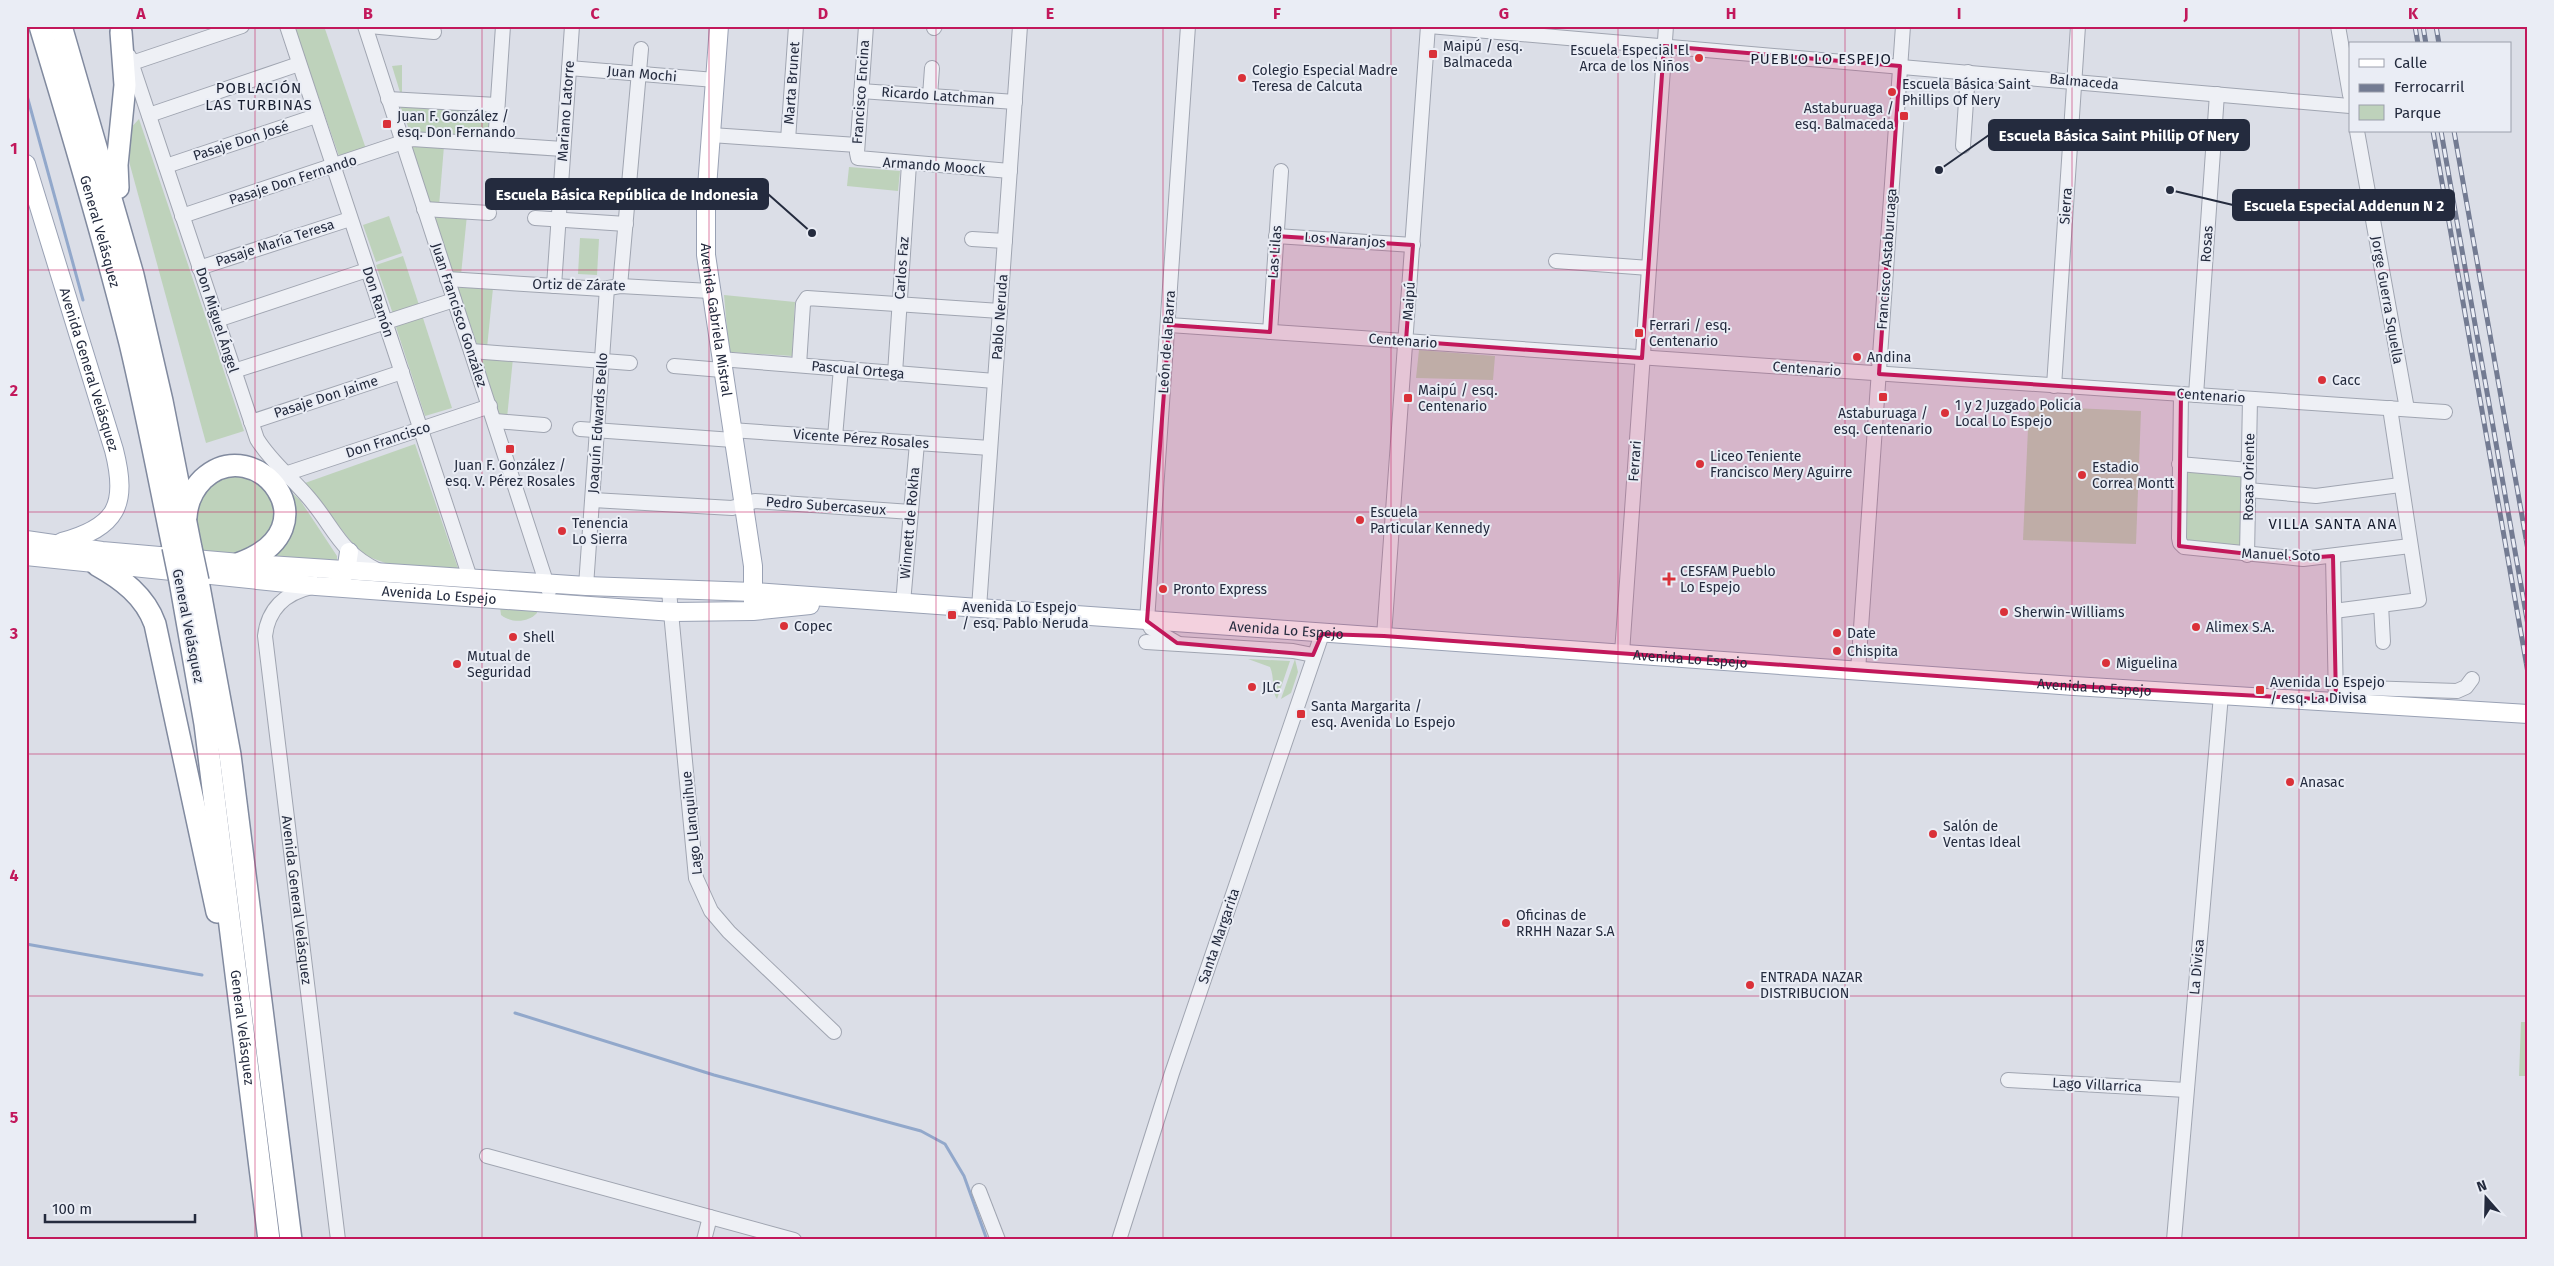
<svg xmlns="http://www.w3.org/2000/svg" width="2554" height="1266" font-family="'Fira Sans',sans-serif">
  <rect width="100%" height="100%" fill="#dbdee7"/>
  <!-- green -->
  <g fill="#bed2bb">
    <path d="M294 26H324L366 149 340 159Z"/>
    <path d="M402 65V92H400L392 66Z"/>
    <path d="M400 106 491 110 490 140 411 134Z"/>
    <path d="M139 119 244 431 206 443 130 165 128 131Z"/>
    <path d="M408 143 444 146 439 206 429 205Z"/>
    <path d="M849 167 900 171 898 191 847 186Z"/>
    <path d="M431 212 467 215 461 275 452 274Z"/>
    <path d="M389 216 402 253 376 262 363 225Z"/>
    <path d="M580 238 599 239 597 275 578 274Z"/>
    <path d="M403 256 419 305 393 314 376 265Z"/>
    <path d="M456 284 493 288 487 348 478 347Z"/>
    <path d="M724 295 795 302 792 356 729 352Z"/>
    <path d="M422 315 452 408 425 416 395 324Z"/>
    <path d="M1419 350 1495 356 1493 380 1416 378Z"/>
    <path d="M476 355 513 358 507 418 498 417Z"/>
    <path d="M2029 406 2141 411 2136 544 2023 540Z"/>
    <path d="M415 444 459 571 388 564 361 554 305 483Z"/>
    <path d="M2185 469 2244 473V549L2189 543 2183 537Z"/>
    <path d="M247 474 275 500 273 531 245 553 201 556 195 531V507L215 476Z"/>
    <path d="M285 487 300 500 337 556V567L271 558 282 546 292 530Z"/>
    <path d="M500 607 537 611V613C528 623 511 623 501 615Z"/>
    <path d="M1248 659 1290 661 1277 699C1271 691 1275 678 1270 667Z"/>
    <path d="M1295 659 1298 672 1291 693 1281 699Z"/>
    <path d="M2521 1022H2528V1076H2519Z"/>
  </g>
  <g fill="none" stroke-linecap="round" stroke-linejoin="round">
    <!-- stream -->
    <g stroke="#92a8cb" stroke-width="3">
      <path d="M26 92 83 300"/>
      <path d="M26 944 202 975"/>
      <path d="M515 1013 714 1075 921 1131 945 1144 964 1176 987 1240"/>
    </g>
    <!-- minor casing -->
    <g stroke="#a0a5b1" stroke-width="16">
      <g id="minor">
        <path d="M287 26 470 578"/>
        <path d="M365 26 549 591"/>
        <path d="M369 26 434 32"/>
        <path d="M866 26 857 153 858 158 1010 171"/>
        <path d="M1429 26 2350 106"/>
        <path d="M2338 26 2350 95"/>
        <path d="M934 28 935 26"/>
        <path d="M129 56 257 439C271 462 291 477 308 497 335 528 338 551 379 571"/>
        <path d="M132 63 242 26"/>
        <path d="M569 68 715 80"/>
        <path d="M861 91 1015 102"/>
        <path d="M930 96 932 68"/>
        <path d="M388 99 497 105"/>
        <path d="M149 115 299 64"/>
        <path d="M2357 131 2407 409"/>
        <path d="M711 135 857 145"/>
        <path d="M788 140 796 26"/>
        <path d="M495 144 503 26"/>
        <path d="M1963 146 1968 72"/>
        <path d="M166 166 316 116"/>
        <path d="M424 209 489 213"/>
        <path d="M182 216 412 139 563 149"/>
        <path d="M535 218 626 224"/>
        <path d="M1276 236 1413 245"/>
        <path d="M972 239 1005 241"/>
        <path d="M1556 261 1649 268"/>
        <path d="M199 268 350 219"/>
        <path d="M447 279 603 289 620 286 710 291"/>
        <path d="M554 286 572 26"/>
        <path d="M620 286 641 49"/>
        <path d="M217 320 367 270"/>
        <path d="M1169 325 2445 412"/>
        <path d="M1270 332 1281 171"/>
        <path d="M471 351 630 363"/>
        <path d="M720 359 995 381"/>
        <path d="M799 365 803 304 807 298 1000 311"/>
        <path d="M674 366 722 370"/>
        <path d="M234 371 454 300"/>
        <path d="M895 373 909 164"/>
        <path d="M2054 386 2078 26"/>
        <path d="M2181 394 2179 538 2180 543 2184 547 2303 559 2410 546"/>
        <path d="M2196 395 2217 94"/>
        <path d="M495 421 544 425"/>
        <path d="M251 422 402 372"/>
        <path d="M580 429 733 440"/>
        <path d="M731 430 990 448"/>
        <path d="M835 437 841 368"/>
        <path d="M2179 464 2249 470"/>
        <path d="M285 474 490 406"/>
        <path d="M2248 490 2316 496 2400 485"/>
        <path d="M593 500 732 508 755 501 911 512"/>
        <path d="M2247 555 2250 399"/>
        <path d="M2333 556 2336 700"/>
        <path d="M586 586 607 288"/>
        <path id="s1" d="M312 587C285 593 268 609 265 636L338 1240"/>
        <path d="M669 591 696 878 711 911 729 932 834 1032"/>
        <path d="M903 603 917 443"/>
        <path d="M2381 605 2383 642"/>
        <path d="M979 608 1020 26"/>
        <path d="M2334 611 2419 600 2390 408"/>
        <path d="M1384 636 1428 26"/>
        <path d="M1146 642 1293 651 1313 655"/>
        <path d="M1177 643 1151 628 1147 621 1188 26"/>
        <path d="M1622 653 1666 26"/>
        <path d="M1858 671 1903 26"/>
        <path d="M2335 687 2457 691 2466 687 2472 679"/>
        <path d="M2008 1080 2186 1090"/>
        <path d="M487 1156 794 1240"/>
        <path d="M979 1191 998 1240"/>
        <path d="M704 1240 710 1217"/>
        <path d="M1119 1240 1172 1073 1322 634"/>
        <path d="M2174 1240 2221 695"/>
      </g>
    </g>
    <!-- major casing -->
    <g stroke="#99a1b4" stroke-width="20">
      <g id="major">
        <path id="s2" d="M719 26 706 201V255L753 566V603"/>
        <path id="s3" d="M26 164 114 450C128 505 117 527 62 542"/>
        <path id="s4" d="M26 540 102 551 240 563 586 586 754 592 2074 686 2528 714"/>
        <path id="s5" d="M26 556 316 586 673 612 753 611 810 605"/>
        <path d="M340 577 346 572 349 552"/>
      </g>
    </g>
    <!-- highway casing -->
    <g stroke="#818a9f" stroke-width="24">
      <g id="highway">
        <path id="s6" d="M40 26C72 131 103 236 130 343 146 410 159 479 173 547"/>
        <path d="M61 26 133 275 162 401 191 548"/>
        <path d="M118 188 117 165 125 85 121 32"/>
        <path d="M186 517C187 502 193 489 203 479 256 430 336 528 240 563"/>
        <path d="M97 565C122 579 145 596 155 624L217 912"/>
        <path id="s7" d="M180 581 205 724 269 1240"/>
        <path d="M198 581 230 755 291 1240"/>
      </g>
    </g>
    <!-- minor -->
    <use href="#minor" stroke="#eef0f5" stroke-width="14"/>
    <!-- major -->
    <use href="#major" stroke="#fff" stroke-width="18"/>
    <!-- highway -->
    <use href="#highway" stroke="#fff" stroke-width="21"/>
    <!-- rail casing -->
    <g stroke="#737b92" stroke-width="5">
      <g id="rail">
        <path d="M2415 26 2418 44"/>
        <path d="M2423 26 2426 44"/>
        <path d="M2436 26 2439 44"/>
        <path d="M2433 131 2528 673"/>
        <path d="M2441 131 2528 625"/>
        <path d="M2454 131 2528 550"/>
      </g>
    </g>
    <!-- rail -->
    <use href="#rail" stroke="#eaedf5" stroke-width="3" stroke-dasharray="9" stroke-linecap="butt"/>
    <!-- highway-bridge casing -->
    <g stroke="#818a9f" stroke-width="24" stroke-linecap="butt">
      <g id="highway-bridge">
        <path d="M173 547 180 581"/>
        <path d="M191 548 198 581"/>
      </g>
    </g>
    <!-- highway-bridge -->
    <use href="#highway-bridge" stroke="#fff" stroke-width="21"/>
  </g>
  <!-- marked area -->
  <path fill="#c2185b" fill-opacity="0.2" stroke="#c2185b" stroke-width="4" stroke-linejoin="round" d="M1664 46 1900 66 1879 374 2181 394 2179 546 2292 559 2333 556 2336 700 2074 686 1384 636 1322 634 1313 655 1177 643 1147 621 1169 325 1270 332 1276 236 1413 245 1406 341 1642 358Z"/>
  <!-- grid -->
  <path fill="none" stroke="#c2185b" stroke-width="1" stroke-opacity="0.55" d="M255 26V1240M482 26V1240M709 26V1240M936 26V1240M1163 26V1240M1391 26V1240M1618 26V1240M1845 26V1240M2072 26V1240M2299 26V1240M26 270H2528M26 512H2528M26 754H2528M26 996H2528"/>
  <!-- markers -->
  <g fill="#da3139" stroke="#eaedf5" stroke-width="2">
    <rect x="1428" y="49" width="10" height="10" rx="2.5"/>
    <circle cx="1699" cy="58" r="5"/>
    <circle cx="1242" cy="78" r="5"/>
    <circle cx="1892" cy="92" r="5"/>
    <rect x="1899" y="111" width="10" height="10" rx="2.5"/>
    <rect x="382" y="119" width="10" height="10" rx="2.5"/>
    <rect x="1634" y="328" width="10" height="10" rx="2.5"/>
    <circle cx="1857" cy="357" r="5"/>
    <circle cx="2322" cy="380" r="5"/>
    <rect x="1878" y="392" width="10" height="10" rx="2.5"/>
    <rect x="1403" y="393" width="10" height="10" rx="2.5"/>
    <circle cx="1945" cy="413" r="5"/>
    <rect x="505" y="444" width="10" height="10" rx="2.5"/>
    <circle cx="1700" cy="464" r="5"/>
    <circle cx="2082" cy="475" r="5"/>
    <circle cx="1360" cy="520" r="5"/>
    <circle cx="562" cy="531" r="5"/>
    <path d="M1666.5 571.5h5v5h5v5h-5v5h-5v-5h-5v-5h5z"/>
    <circle cx="1163" cy="589" r="5"/>
    <circle cx="2004" cy="612" r="5"/>
    <rect x="947" y="610" width="10" height="10" rx="2.5"/>
    <circle cx="784" cy="626" r="5"/>
    <circle cx="2196" cy="627" r="5"/>
    <circle cx="1837" cy="633" r="5"/>
    <circle cx="513" cy="637" r="5"/>
    <circle cx="1837" cy="651" r="5"/>
    <circle cx="2106" cy="663" r="5"/>
    <circle cx="457" cy="664" r="5"/>
    <circle cx="1252" cy="687" r="5"/>
    <rect x="2255" y="685" width="10" height="10" rx="2.5"/>
    <rect x="1296" y="709" width="10" height="10" rx="2.5"/>
    <circle cx="2290" cy="782" r="5"/>
    <circle cx="1933" cy="834" r="5"/>
    <circle cx="1506" cy="923" r="5"/>
    <circle cx="1750" cy="985" r="5"/>
  </g>
  <g text-anchor="middle" dominant-baseline="central" stroke-width="4" stroke-linejoin="round" paint-order="stroke">
    <!-- poi labels -->
    <g font-size="14" fill="#242b3e" stroke="#eaedf5" text-anchor="start">
      <text x="1443" y="46">Maipú / esq.<tspan x="1443" dy="16">Balmaceda</tspan></text>
      <text x="1689" y="50" text-anchor="end">Escuela Especial El<tspan x="1689" dy="16">Arca de los Niños</tspan></text>
      <text x="1252" y="70">Colegio Especial Madre<tspan x="1252" dy="16">Teresa de Calcuta</tspan></text>
      <text x="1902" y="84">Escuela Básica Saint<tspan x="1902" dy="16">Phillips Of Nery</tspan></text>
      <text x="1894" y="108" text-anchor="end">Astaburuaga /<tspan x="1894" dy="16">esq. Balmaceda</tspan></text>
      <text x="397" y="116">Juan F. González /<tspan x="397" dy="16">esq. Don Fernando</tspan></text>
      <text x="1649" y="325">Ferrari / esq.<tspan x="1649" dy="16">Centenario</tspan></text>
      <text x="1867" y="357">Andina</text>
      <text x="2332" y="380">Cacc</text>
      <text x="1418" y="390">Maipú / esq.<tspan x="1418" dy="16">Centenario</tspan></text>
      <text x="1955" y="405">1 y 2 Juzgado Policía<tspan x="1955" dy="16">Local Lo Espejo</tspan></text>
      <text x="1883" y="413" text-anchor="middle">Astaburuaga /<tspan x="1883" dy="16">esq. Centenario</tspan></text>
      <text x="1710" y="456">Liceo Teniente<tspan x="1710" dy="16">Francisco Mery Aguirre</tspan></text>
      <text x="510" y="465" text-anchor="middle">Juan F. González /<tspan x="510" dy="16">esq. V. Pérez Rosales</tspan></text>
      <text x="2092" y="467">Estadio<tspan x="2092" dy="16">Correa Montt</tspan></text>
      <text x="1370" y="512">Escuela<tspan x="1370" dy="16">Particular Kennedy</tspan></text>
      <text x="572" y="523">Tenencia<tspan x="572" dy="16">Lo Sierra</tspan></text>
      <text x="1680" y="571">CESFAM Pueblo<tspan x="1680" dy="16">Lo Espejo</tspan></text>
      <text x="1173" y="589">Pronto Express</text>
      <text x="962" y="607">Avenida Lo Espejo<tspan x="962" dy="16">/ esq. Pablo Neruda</tspan></text>
      <text x="2014" y="612">Sherwin-Williams</text>
      <text x="794" y="626">Copec</text>
      <text x="2206" y="627">Alimex S.A.</text>
      <text x="1847" y="633">Date</text>
      <text x="523" y="637">Shell</text>
      <text x="1847" y="651">Chispita</text>
      <text x="467" y="656">Mutual de<tspan x="467" dy="16">Seguridad</tspan></text>
      <text x="2116" y="663">Miguelina</text>
      <text x="2270" y="682">Avenida Lo Espejo<tspan x="2270" dy="16">/ esq. La Divisa</tspan></text>
      <text x="1262" y="687">JLC</text>
      <text x="1311" y="706">Santa Margarita /<tspan x="1311" dy="16">esq. Avenida Lo Espejo</tspan></text>
      <text x="2300" y="782">Anasac</text>
      <text x="1943" y="826">Salón de<tspan x="1943" dy="16">Ventas Ideal</tspan></text>
      <text x="1516" y="915">Oficinas de<tspan x="1516" dy="16">RRHH Nazar S.A</tspan></text>
      <text x="1760" y="977">ENTRADA NAZAR<tspan x="1760" dy="16">DISTRIBUCION</tspan></text>
    </g>
    <!-- street labels -->
    <g font-size="14" fill="#242b3e" stroke="#eaedf5">
      <text transform="translate(642 74) rotate(5)">Juan Mochi</text>
      <text transform="translate(2084 82) rotate(5)">Balmaceda</text>
      <text transform="translate(792 83) rotate(-86)">Marta Brunet</text>
      <text transform="translate(861 92) rotate(-86)">Francisco Encina</text>
      <text transform="translate(938 96) rotate(4)">Ricardo Latchman</text>
      <text transform="translate(566 111) rotate(-86)">Mariano Latorre</text>
      <text transform="translate(241 141) rotate(-18)">Pasaje Don José</text>
      <text transform="translate(934 166) rotate(4)">Armando Moock</text>
      <text transform="translate(293 180) rotate(-18)">Pasaje Don Fernando</text>
      <text transform="translate(2066 206) rotate(-86)">Sierra</text>
      <text stroke="none"><textPath href="#s6" startOffset="214">General Velásquez</textPath></text>
      <text transform="translate(1345 240) rotate(4)">Los Naranjos</text>
      <text transform="translate(275 243) rotate(-18)">Pasaje María Teresa</text>
      <text transform="translate(2207 244) rotate(-86)">Rosas</text>
      <text transform="translate(1275 252) rotate(-86)">Las Lilas</text>
      <text transform="translate(1887 259) rotate(-86)">Francisco Astaburuaga</text>
      <text transform="translate(902 268) rotate(-86)">Carlos Faz</text>
      <text transform="translate(579 285) rotate(1)">Ortiz de Zárate</text>
      <text transform="translate(2387 300) rotate(80)">Jorge Guerra Squella</text>
      <text transform="translate(1409 301) rotate(-86)">Maipú</text>
      <text transform="translate(378 302) rotate(72)">Don Ramón</text>
      <text transform="translate(459 315) rotate(72)">Juan Francisco González</text>
      <text transform="translate(1000 317) rotate(-86)">Pablo Neruda</text>
      <text stroke="none"><textPath href="#s2" startOffset="295">Avenida Gabriela Mistral</textPath></text>
      <text transform="translate(217 320) rotate(72)">Don Miguel Ángel</text>
      <text transform="translate(1403 341) rotate(4)">Centenario</text>
      <text transform="translate(1167 342) rotate(-86)">León de la Barra</text>
      <text stroke="none"><textPath href="#s3" startOffset="215">Avenida General Velásquez</textPath></text>
      <text transform="translate(1807 369) rotate(4)">Centenario</text>
      <text transform="translate(858 370) rotate(5)">Pascual Ortega</text>
      <text transform="translate(2211 396) rotate(4)">Centenario</text>
      <text transform="translate(326 397) rotate(-18)">Pasaje Don Jaime</text>
      <text transform="translate(598 423) rotate(-86)">Joaquín Edwards Bello</text>
      <text transform="translate(861 439) rotate(4)">Vicente Pérez Rosales</text>
      <text transform="translate(388 440) rotate(-18)">Don Francisco</text>
      <text transform="translate(1635 461) rotate(-86)">Ferrari</text>
      <text transform="translate(2249 477) rotate(-89)">Rosas Oriente</text>
      <text transform="translate(826 506) rotate(4)">Pedro Subercaseux</text>
      <text transform="translate(910 523) rotate(-85)">Winnett de Rokha</text>
      <text transform="translate(2281 555) rotate(2)">Manuel Soto</text>
      <text stroke="none"><textPath href="#s5" startOffset="415">Avenida Lo Espejo</textPath></text>
      <text transform="translate(188 626) rotate(79)">General Velásquez</text>
      <text stroke="none"><textPath href="#s4" startOffset="1264">Avenida Lo Espejo</textPath></text>
      <text stroke="none"><textPath href="#s4" startOffset="1669">Avenida Lo Espejo</textPath></text>
      <text stroke="none"><textPath href="#s4" startOffset="2074">Avenida Lo Espejo</textPath></text>
      <text transform="translate(692 823) rotate(-96)">Lago Llanquihue</text>
      <text stroke="none"><textPath href="#s1" startOffset="339">Avenida General Velásquez</textPath></text>
      <text transform="translate(1219 936) rotate(-71)">Santa Margarita</text>
      <text transform="translate(2197 967) rotate(-85)">La Divisa</text>
      <text stroke="none"><textPath href="#s7" startOffset="451">General Velásquez</textPath></text>
      <text transform="translate(2097 1085) rotate(3)">Lago Villarrica</text>
    </g>
    <!-- neighbourhood labels -->
    <g font-size="15" letter-spacing="1" fill="#161c2e" stroke="#eaedf5">
      <text x="1821" y="59">PUEBLO LO ESPEJO</text>
      <text x="259" y="88">POBLACIÓN<tspan x="259" dy="17">LAS TURBINAS</tspan></text>
      <text x="2333" y="524">VILLA SANTA ANA</text>
    </g>
  </g>
  <!-- callouts -->
  <path fill="none" stroke="#242b3e" stroke-width="2" d="M1939 170L1989 135M812 233L768 194M2170 190L2233 205"/>
  <g fill="#242b3e" stroke="#eaedf5" stroke-width="2">
    <circle cx="1939" cy="170" r="5"/>
    <circle cx="812" cy="233" r="5"/>
    <circle cx="2170" cy="190" r="5"/>
  </g>
  <g fill="#242b3e" stroke="#242b3e" stroke-width="2">
    <rect x="1989" y="120" width="260" height="30" rx="5"/>
    <rect x="486" y="179" width="282" height="30" rx="5"/>
    <rect x="2233" y="190" width="221" height="30" rx="5"/>
  </g>
  <g font-size="15" text-anchor="middle" font-weight="bold" fill="#fff">
    <text x="2119" y="141">Escuela Básica Saint Phillip Of Nery</text>
    <text x="627" y="200">Escuela Básica República de Indonesia</text>
    <text x="2344" y="211">Escuela Especial Addenun N 2</text>
  </g>
  <!-- border -->
  <rect width="2554" height="1266" fill="none" stroke="#eaedf5" stroke-width="55"/>
  <!-- legend -->
  <rect x="2349" y="42" width="162" height="90" fill="#eaedf5" stroke="#9b9fac"/>
  <rect x="2359" y="59" width="25" height="8" fill="#ffffff" stroke="#9b9fac"/>
  <text x="2394" y="68" font-size="15" fill="#242b3e">Calle</text>
  <rect x="2359" y="84" width="25" height="8" fill="#737b92" stroke="#9b9fac"/>
  <text x="2394" y="92" font-size="15" fill="#242b3e">Ferrocarril</text>
  <rect x="2359" y="105" width="25" height="15" fill="#bed2bb" stroke="#9b9fac"/>
  <text x="2394" y="118" font-size="15" fill="#242b3e">Parque</text>
  <!-- north arrow -->
  <g transform="translate(2486 1198) rotate(340)" stroke="#eaedf5" stroke-width="4" paint-order="stroke">
  <path d="M0-4L9 19L0 12L-9 19Z" fill="#242b3e"/>
  <text y="-8" font-size="14" font-weight="bold" text-anchor="middle" fill="#242b3e">N</text>
  </g>
  <!-- scale -->
  <path d="M45 1214v8h150v-8" fill="none" stroke="#242b3e" stroke-width="2.5"/>
  <text x="52" y="1214" font-size="15" fill="#242b3e" stroke="#eaedf5" stroke-width="4" paint-order="stroke">100 m</text>
  <rect x="28" y="28" width="2498" height="1210" fill="none" stroke="#c2185b" stroke-width="2"/>
  <g font-size="16" text-anchor="middle" font-weight="bold" fill="#c2185b">
    <text x="141" y="19">A</text>
    <text x="368" y="19">B</text>
    <text x="595" y="19">C</text>
    <text x="823" y="19">D</text>
    <text x="1050" y="19">E</text>
    <text x="1277" y="19">F</text>
    <text x="1504" y="19">G</text>
    <text x="1731" y="19">H</text>
    <text x="1959" y="19">I</text>
    <text x="2186" y="19">J</text>
    <text x="2413" y="19">K</text>
    <text x="14" y="154">1</text>
    <text x="14" y="396">2</text>
    <text x="14" y="639">3</text>
    <text x="14" y="881">4</text>
    <text x="14" y="1123">5</text>
  </g>
</svg>
